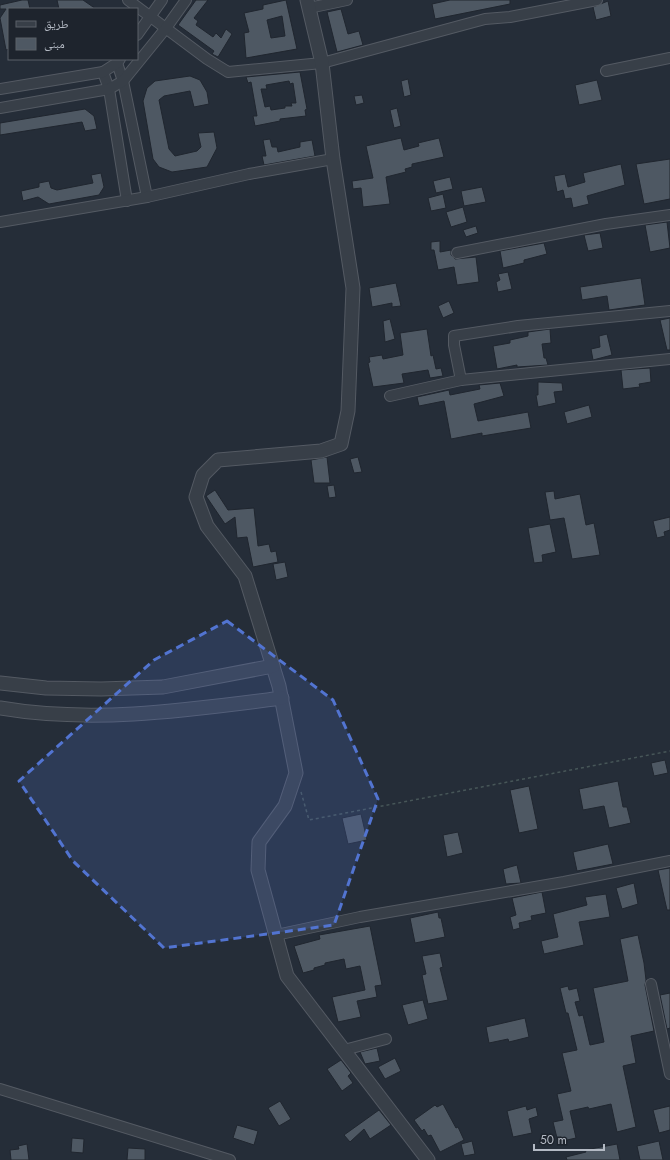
<svg xmlns="http://www.w3.org/2000/svg" width="670" height="1160" font-family="Jost,'Noto Naskh Arabic',sans-serif">
  <rect width="100%" height="100%" fill="#252d38"/>
  <!-- building -->
  <g fill="#4e5863" stroke="#20262f" fill-rule="evenodd">
    <path d="M22 0H28L30 9H9V49L6 50 0 18 6 9H0V5Z"/>
    <path d="M57 0H83L96 9H59Z"/>
    <path d="M196 0H208L194 18 198 21 196 25 213 37 216 33 221 38 226 29 232 34 218 57 212 54 214 51 178 25Z"/>
    <path d="M286 0 297 49 246 58 244 33 249 32 244 13 263 9V5ZM282 16 285 36 271 38 267 20Z"/>
    <path d="M450 0H510V4L435 19 432 4Z"/>
    <path d="M608 1 611 16 596 20 593 7Z"/>
    <path d="M341 9 348 34 359 31 363 45 337 52 327 12Z"/>
    <path d="M300 72 307 109 305 110 306 116 280 119V121L255 126 253 116H257L251 82 248 83 246 77ZM289 81 290 84 293 83 296 103H291L292 106H285V108L271 110 270 106 265 107 261 89H267L266 85Z"/>
    <path d="M190 76 200 80 207 92 209 104 194 107 190 91 164 96 159 100 169 149 175 156 197 151 201 147 198 133 214 132 217 148 207 167 172 172 159 167 153 159 143 101 147 88 155 81Z"/>
    <path d="M408 79 411 95 404 97 401 81Z"/>
    <path d="M597 80 602 100 579 105 575 85Z"/>
    <path d="M362 95 364 103 356 105 354 96Z"/>
    <path d="M397 108 401 126 394 128 390 110Z"/>
    <path d="M85 109 94 116 97 129 85 131 82 122 0 135V123Z"/>
    <path d="M401 138 404 150 419 146 418 143 439 138 444 157 412 164V167L405 169 406 172 386 177 390 204 363 207 361 188 353 189 352 181 373 178 366 146Z"/>
    <path d="M270 139 272 147H277L278 152 300 147V142L312 140 315 156 264 165 262 156H266L263 140Z"/>
    <path d="M670 159V199L644 204 636 164Z"/>
    <path d="M621 164 625 185 587 196 589 204 573 208 571 198 565 199 563 190 557 192 554 176 565 174 568 187 585 182 583 173Z"/>
    <path d="M101 173 104 187 99 195 49 204 38 197 23 201 21 191 39 187V183L49 181 51 188 57 190 93 183 91 175Z"/>
    <path d="M450 177 453 189 436 193 433 181Z"/>
    <path d="M482 187 486 202 464 206 461 191Z"/>
    <path d="M443 194 446 208 431 211 428 198Z"/>
    <path d="M463 207 467 222 451 227 446 212Z"/>
    <path d="M667 222 670 248 650 252 645 225Z"/>
    <path d="M476 226 478 233 466 237 463 230Z"/>
    <path d="M600 233 603 248 588 251 584 235Z"/>
    <path d="M440 241V252L451 250V255L455 259 476 257 479 282 457 285 454 267 438 270 434 250H431V242Z"/>
    <path d="M544 243 547 254 524 260V263L503 268 500 251Z"/>
    <path d="M508 272 512 289 498 292 496 282 500 280 498 274Z"/>
    <path d="M641 278 645 305 609 310 607 296 582 300 580 287Z"/>
    <path d="M396 283 401 306 392 307V303L372 307 369 288Z"/>
    <path d="M449 301 454 313 443 318 438 306Z"/>
    <path d="M670 318V350H667L660 320Z"/>
    <path d="M390 319 395 339 385 342 383 321Z"/>
    <path d="M427 329 431 356 433 355 436 369 441 368 443 376 430 378 428 370 402 374 404 383 373 387 368 363 370 362 369 357 382 355 383 359 403 355 400 333Z"/>
    <path d="M550 329 551 343 542 344 544 358H546L548 365 517 367V365L497 369 493 346 510 343V340L528 336V332Z"/>
    <path d="M607 334 612 355 593 360 591 349 600 347 599 336Z"/>
    <path d="M650 368 651 382 639 384 640 387 623 389 621 370Z"/>
    <path d="M538 382 562 383 563 391 554 392 556 403 538 407 536 395H538Z"/>
    <path d="M500 383 504 396 474 404 478 421 528 412 531 428 482 436V433L451 439 444 401 419 406 417 397 449 390 450 395 480 389 479 385Z"/>
    <path d="M589 405 592 417 567 424 564 412Z"/>
    <path d="M327 457 330 483H314L311 460Z"/>
    <path d="M358 457 362 472 354 473 350 459Z"/>
    <path d="M334 485 336 497 329 498 327 486Z"/>
    <path d="M215 490 228 510 254 508 258 546 269 544 271 552 276 551 278 562 253 567 247 537 237 538 235 517 225 524 206 496Z"/>
    <path d="M554 491 555 499 580 494 586 525 594 523 600 555 572 559 564 518 550 520 545 492Z"/>
    <path d="M670 517V530L664 532 665 536 657 538 653 521Z"/>
    <path d="M550 524 556 552 542 555 543 562 534 563 528 528Z"/>
    <path d="M285 562 288 577 276 580 273 564Z"/>
    <path d="M665 760 668 773 654 776 651 763Z"/>
    <path d="M618 781 623 807H627L631 823 609 828 604 806 583 810 579 789Z"/>
    <path d="M529 786 538 829 519 833 510 790Z"/>
    <path d="M361 814 367 840 348 844 342 818Z"/>
    <path d="M458 832 463 853 447 857 443 835Z"/>
    <path d="M608 844 613 864 577 871 573 852Z"/>
    <path d="M517 865 521 883 506 884 503 869Z"/>
    <path d="M670 868V910H667L658 870Z"/>
    <path d="M634 883 638 904 622 909 616 888Z"/>
    <path d="M542 892 546 913 531 916 532 920 519 923 520 928 513 930 510 917 516 915 512 898Z"/>
    <path d="M606 894 610 917 579 922 584 945 544 954 541 941 558 937 553 914 587 905 585 897Z"/>
    <path d="M438 912 439 918H441L445 937 415 943 410 918Z"/>
    <path d="M370 926 382 985 375 986 377 997 357 1001 361 1017 338 1022 332 997 365 990 360 966 346 969 344 959 325 963V965L314 968V970L303 973 294 946 320 939 319 935Z"/>
    <path d="M638 935 644 963 646 980 645 985 654 1031 631 1036 636 1063 623 1066 636 1127 617 1132 611 1104 589 1109 588 1107 570 1111 576 1138 558 1142 553 1122 563 1120 557 1094 571 1091 562 1053 577 1050 568 1013H566L560 988 568 986 569 990 577 988 580 1001 575 1002 579 1016 583 1015 590 1045 604 1042 593 988 628 981 620 939Z"/>
    <path d="M440 953 443 967 440 968 448 1000 428 1004 422 975 426 974 422 956Z"/>
    <path d="M670 993V1028L667 1029 660 995Z"/>
    <path d="M423 1000 428 1019 408 1025 402 1005Z"/>
    <path d="M525 1018 529 1037 509 1042 508 1039 489 1043 486 1027Z"/>
    <path d="M377 1048 380 1061 365 1064 360 1052Z"/>
    <path d="M395 1058 401 1071 385 1079 378 1067Z"/>
    <path d="M341 1060 351 1073 348 1076 353 1083 342 1091 327 1069Z"/>
    <path d="M280 1101 291 1119 279 1126 268 1108Z"/>
    <path d="M443 1104 456 1128 458 1127 464 1140 440 1152 431 1135 428 1136 424 1129 422 1131 414 1120 435 1105 437 1107Z"/>
    <path d="M526 1106 527 1110 536 1107 538 1116 529 1119 532 1133 513 1137 507 1111Z"/>
    <path d="M670 1106V1130L659 1133 653 1110Z"/>
    <path d="M379 1110 391 1125 370 1139 364 1129 350 1142 344 1135Z"/>
    <path d="M237 1125 258 1131 254 1145 233 1138Z"/>
    <path d="M72 1138 84 1139 83 1153 71 1152Z"/>
    <path d="M472 1141 475 1154 464 1156 461 1144Z"/>
    <path d="M659 1141 663 1160H640L637 1146Z"/>
    <path d="M27 1144 29 1160H11L10 1150 19 1149 18 1146Z"/>
    <path d="M617 1144 620 1160H567L566 1157 586 1152 585 1150Z"/>
    <path d="M128 1148 145 1149V1160H127Z"/>
  </g>
  <g fill="none" stroke-linecap="round" stroke-linejoin="round">
    <!-- minor casing -->
    <g stroke="#545a63" stroke-width="12">
      <g id="minor">
        <path d="M128 0 207 59 228 72 322 63 485 19 510 17 597 0"/>
        <path d="M309 8 347 0"/>
        <path d="M137 35 162 0"/>
        <path d="M117 63 123 81 147 197"/>
        <path d="M606 71 670 58"/>
        <path d="M103 72 109 89 127 201"/>
        <path d="M0 89 103 72 117 63 120 59"/>
        <path d="M0 108 109 89 123 81 166 28 186 0"/>
        <path d="M0 222 147 197 249 174 333 159"/>
        <path d="M457 253 606 224 670 215"/>
        <path d="M461 380 454 345V336L518 326 670 311"/>
        <path d="M390 396 461 380 670 359"/>
        <path d="M276 935 360 917 564 882 670 861"/>
        <path d="M651 984 670 1074"/>
        <path d="M344 1050 386 1039"/>
        <path d="M0 1089 230 1160"/>
      </g>
    </g>
    <!-- tertiary casing -->
    <g stroke="#545a63" stroke-width="15">
      <g id="tertiary">
        <path d="M307 0 322 63 333 159 353 288 348 411 341 444 321 451 218 460 203 475 196 497 207 526 245 576 279 686 296 773 285 806 259 842 258 870 287 976 428 1160"/>
        <path d="M0 683 46 688 101 689 163 687 273 666"/>
        <path d="M0 708C93 724 189 710 282 698"/>
      </g>
    </g>
    <!-- path -->
    <path stroke="#475658" stroke-width="1.5" stroke-dasharray="3 3" stroke-linecap="butt" d="M301 792 309 820 670 751"/>
    <!-- minor -->
    <use href="#minor" stroke="#383f48" stroke-width="10"/>
    <!-- tertiary -->
    <use href="#tertiary" stroke="#383f48" stroke-width="13"/>
  </g>
  <!-- marked area -->
  <path fill="#5274d1" fill-opacity="0.2" stroke="#5274d1" stroke-width="3" stroke-dasharray="8 5" stroke-linejoin="round" d="M227 621 333 700 378 799 334 925 164 948 73 861 19 781 154 660Z"/>
  <!-- legend -->
  <rect x="8" y="8" width="130" height="52" fill="#1e242d" stroke="#5a6069"/>
  <rect x="16" y="21" width="20" height="6" fill="#383f48" stroke="#5a6069"/>
  <text x="44" y="28" font-size="12" fill="#b4bac4">طريق</text>
  <rect x="16" y="38" width="20" height="12" fill="#4e5863" stroke="#5a6069"/>
  <text x="44" y="48" font-size="12" fill="#b4bac4">مبنى</text>
  <!-- scale -->
  <path d="M534 1144v6h70v-6" fill="none" stroke="#b4bac4" stroke-width="2"/>
  <text x="540" y="1144" font-size="12" fill="#b4bac4" stroke="#1e242d" stroke-width="3" paint-order="stroke">50 m</text>
</svg>
